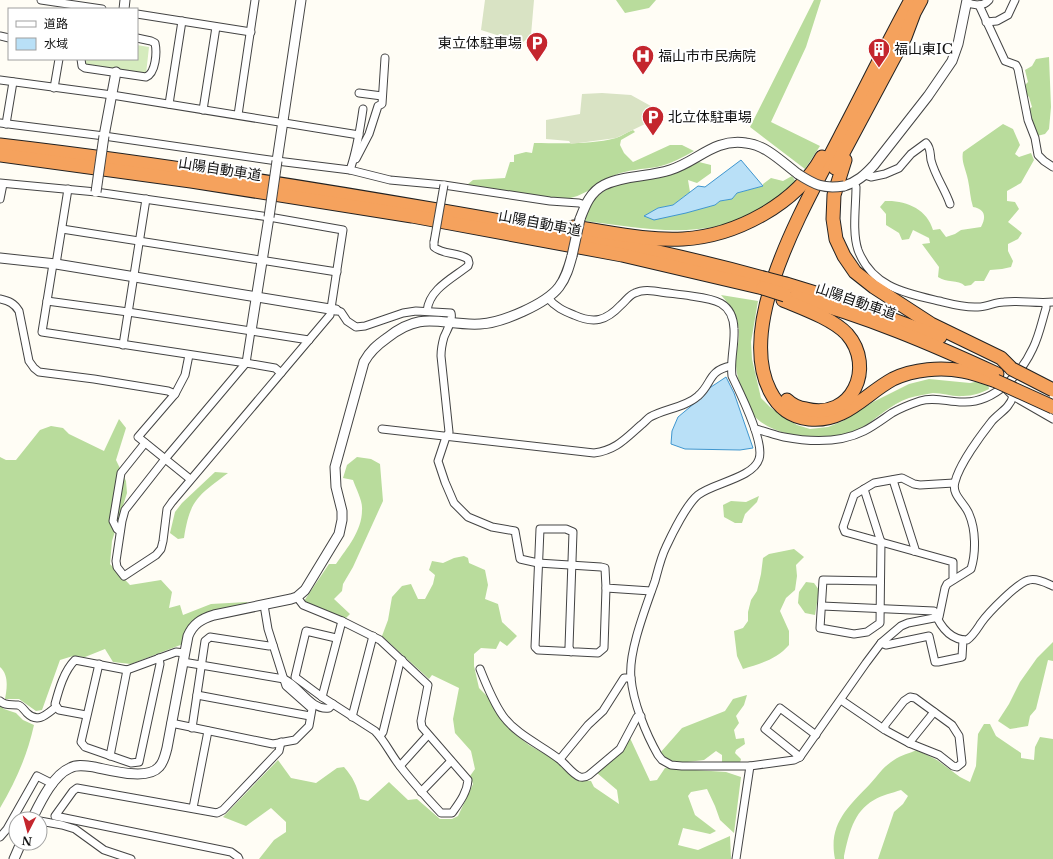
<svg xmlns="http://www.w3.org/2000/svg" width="1053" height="859" font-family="'Libre Baskerville','Noto Sans JP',serif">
  <rect width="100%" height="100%" fill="#fffdf5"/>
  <!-- green -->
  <path fill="#d5ebbd" d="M137 45 149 47 146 74 84 65V59H137Z"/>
  <!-- forest -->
  <g fill="#b9dc9c">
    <path d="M616 0H656L649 8 625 13Z"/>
    <path d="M814 0H821L806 47 771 122 820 146 805 169 750 127Z"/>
    <path d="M1049 57 1051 107 1049 129 1045 134 1037 136 1029 109 1032 107 1029 97 1027 95 1025 85 1028 82 1025 70 1032 66 1036 59Z"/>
    <path d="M1003 124 1013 129 1020 145 1015 154 1019 157 1031 153 1034 160 1021 183 1007 191V201L1015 202 1019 209 1008 222 1022 233 1018 239 1008 244V251L1013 261 1011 267 1002 269 990 270 984 281H975L971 285 965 286C958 279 946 283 938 277L939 267 922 244 930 243 929 238 913 230 909 239 902 240 899 233 886 225V214L880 207 885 201C906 200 927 209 933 230L940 229 946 237 955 234 961 230 981 227C986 218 986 209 973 207 970 198 970 189 968 180 966 169 961 162 963 152Z"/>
    <path d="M633 130 635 132 621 140 620 145 624 153 633 162 670 145H682L694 151C682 158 670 164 657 167 643 169 627 170 615 175 596 183 584 198 563 199L477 189 468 184 473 180 505 178 510 162H514V155L526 152 532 153 534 143C559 143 591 145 616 138 622 136 627 132 633 130Z"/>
    <path d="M699 162 711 165V173L697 183 688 180 690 192 673 205 658 208 645 216H672L715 205 720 201 732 199 737 193 763 186V184L771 178 783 181 792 176 796 182C782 194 769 206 754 213 699 241 643 228 585 221 587 214 589 205 595 199 612 180 641 181 665 176 676 174 688 166 699 162Z"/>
    <path d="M721 295 758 301 751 342 752 359 761 398 770 407 782 416 797 425 810 429 828 427 843 421 873 402 909 384 929 379 970 383 980 381 988 383 989 389C981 393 973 396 963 396 953 397 943 393 933 393 926 394 916 396 909 398 890 404 876 420 858 430 830 444 761 439 748 406 743 394 737 379 736 366 735 359 737 351 738 345 741 322 736 312 721 295Z"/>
    <path d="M119 419 126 428 116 460 126 481 127 493 112 541 110 564 130 585 161 580 172 592 169 608 180 605 183 615 211 604 247 602 248 605C232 609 197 612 188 626 185 631 184 637 183 644L131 664 113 662 105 649 85 657 73 656 60 660 42 710 36 711 19 699H5C7 688 9 675 0 667V457L6 460H16L40 430 51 426 63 428 69 434 104 451Z"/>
    <path d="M357 457 371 459 380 464 383 501 353 567 343 584 342 591 334 599 350 614 346 618 307 604 304 601 329 564H336C347 548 362 531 362 510 363 501 356 489 353 480L343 478 347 465Z"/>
    <path d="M215 472 228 473C198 496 190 499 184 538L178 539 170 533 175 512 182 503Z"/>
    <path d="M759 496 757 502 745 514 742 523H735L724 517 723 505 731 501 746 502Z"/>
    <path d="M794 549 804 557 796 565 797 576 795 590 786 598 780 611 789 631V645C777 659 760 664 743 669L737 656 734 631 743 628 748 621V612L751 600 757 591 761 574 763 558 769 554Z"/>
    <path d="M464 556 468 558 469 563 485 570 488 585 485 599 498 604 502 622 517 636 507 646 500 641 496 649 481 648 474 654V666L479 688 492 701 501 719 511 731 529 745 557 761 579 780 591 781 594 787 619 804 617 790 597 773 620 753 630 738 650 781 657 780 665 768 726 772 741 777 734 833 720 820 715 806 707 789 691 792 688 796 695 815 716 831 710 834 683 828 678 845 698 850 730 836 731 859H259L274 840 286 832V822L271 808 246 826 223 817 278 760 291 778 316 783 337 768 344 767C353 777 357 786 360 799L368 801 389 782 408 800 417 799 440 819H452L458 816 473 784 470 776 475 769 471 751 455 733 453 719 459 688 432 675 429 679 382 636 388 620 392 597 402 586 411 584 418 599H425L433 584 435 575 429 570 432 561 443 563 454 558Z"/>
    <path d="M806 582 814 583 819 590 815 615 805 613 798 603 799 592Z"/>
    <path d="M1053 642V661L1048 660 1036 709 1030 716 1028 726 1010 729 998 721 1009 704 1020 682 1037 658Z"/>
    <path d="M747 695 744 705 736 716 739 723 734 730 736 739 744 738 745 744 736 750 735 753 741 759 740 763 722 764V755L716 751 704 760 679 763 667 759 660 753 682 728 725 711 733 699Z"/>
    <path d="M0 705 4 709 16 713 23 720 34 725C27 756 16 781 0 808Z"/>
    <path d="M984 724H990L996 736 1021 753V758L1034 760 1035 747 1040 737 1053 739V859H878L894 812 903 804 908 796 901 790C892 793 882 795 874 800 853 812 849 834 844 856V859H835C828 824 848 807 870 784 879 774 883 767 894 760 901 755 910 753 917 750L937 760 960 777 970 782 976 766 978 734Z"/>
  </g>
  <!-- cemetery -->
  <g fill="#d9e3c4">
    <path d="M485 0H534L531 35 521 44 519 38H506L481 30Z"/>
    <path d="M602 93 631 95 658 110V116L643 125 616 138 571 144 569 141 546 139V120L580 114 582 94Z"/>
  </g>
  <!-- water -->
  <g fill="#b9e0f7" stroke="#3f96cf">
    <path d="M741 160 763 186 737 193 732 199 720 201 715 205 686 213 654 220 644 216 658 208 673 205 698 186 705 187Z"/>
    <path d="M726 377 734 393 753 448 740 450 685 449 671 444 672 431 678 417 696 402 708 389Z"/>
  </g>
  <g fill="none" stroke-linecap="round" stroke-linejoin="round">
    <!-- minor casing -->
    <g stroke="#444" stroke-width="9">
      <g id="minor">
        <path d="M41 0 102 9"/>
        <path d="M966 3C975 5 983 7 989 0"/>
        <path d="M979 5 1005 61 1016 65 1018 69 1028 120 1035 138 1038 155 1044 161 1053 167"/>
        <path d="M137 14 251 32"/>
        <path d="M986 22 997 21 1008 15 1015 0"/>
        <path d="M0 36 9 38"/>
        <path d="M81 59 82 66 85 68 146 77C156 73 157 52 155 43L151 41 137 38"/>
        <path d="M0 80 112 95 359 135"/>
        <path d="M54 88 59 59"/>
        <path d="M359 93 382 96"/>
        <path d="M169 104 182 21"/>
        <path d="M203 110 216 27"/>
        <path d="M238 115 255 0"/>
        <path d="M0 123 104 136 277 161 350 170 390 180 444 185 550 201 579 203 585 205"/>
        <path d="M6 124 13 82"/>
        <path d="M354 159H356L369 134 378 106 382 104 385 58"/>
        <path d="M350 170C357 150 360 130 363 109"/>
        <path d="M865 175 871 177 885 174 899 168 911 154 926 143C931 148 930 154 931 160 935 176 945 189 950 204"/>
        <path d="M0 183 96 192 269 217 343 230 330 315 172 502 167 509 163 541 161 549 156 555 124 576 117 567 116 561 122 521 125 510 165 459 246 363 251 331"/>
        <path d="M854 183 856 187C856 206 852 232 858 250 872 287 905 293 939 301 951 304 965 308 978 307 987 307 995 302 1004 302 1021 300 1037 304 1053 302"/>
        <path d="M0 199 3 184"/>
        <path d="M62 229 337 272"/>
        <path d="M53 264 42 332 246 363 275 368 281 373"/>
        <path d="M56 264 68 189"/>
        <path d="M548 298C555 307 564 311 574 315 594 324 606 321 621 305 626 301 629 295 635 293 641 290 647 290 654 291 666 293 678 294 691 296 713 299 733 301 734 329 735 345 730 360 732 376 740 393 765 442 759 459 753 478 713 483 698 495 687 504 672 534 666 547 661 557 658 570 655 581 646 607 628 652 631 678 633 702 646 734 658 755L662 760 671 765 682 766H750L794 760 800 757 866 663 881 643 901 626 908 623 939 617 945 588 947 584 971 569C976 553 976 530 969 514 965 503 951 495 955 482 959 465 981 435 992 421 999 413 1010 408 1013 396L1006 389"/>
        <path d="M0 299C9 301 14 303 19 311L29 361 34 368 39 372 94 379 168 391 175 394"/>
        <path d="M47 301 128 312 309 340"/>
        <path d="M336 310 341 312 347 321 356 327 365 326 403 313 416 311 451 313C453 320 447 330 444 337 442 344 441 350 441 356L449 432 446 437 438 461 445 482 454 503 468 517 492 527 515 531 520 559 538 563 601 567 605 568 606 588 651 591"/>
        <path d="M427 311C429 289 453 278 468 266L469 263 468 259C458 252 443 255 434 247V242"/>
        <path d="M123 345 146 199"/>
        <path d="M189 355 185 375 175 394 138 437 190 479"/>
        <path d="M1013 396 1053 419"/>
        <path d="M382 429 594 453C616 450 625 439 641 425 644 423 647 419 650 417 664 409 686 407 698 396 713 383 707 371 731 366"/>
        <path d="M755 429C765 431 774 435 784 437 810 442 840 443 864 431 874 426 883 419 892 413 901 408 911 404 920 401 935 396 950 403 965 402 995 402 1021 374 1033 348 1039 336 1042 321 1046 308V303"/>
        <path d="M893 480 915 549 914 551"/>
        <path d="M864 489 880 539 881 541 880 623 867 632 854 634 820 628 823 580 880 581"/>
        <path d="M120 531 117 529 113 521 121 473 145 443"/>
        <path d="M954 579 953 577V562L845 532 843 527 854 495 874 483 902 478 914 484 920 485 954 483"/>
        <path d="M297 597 303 605 342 621 380 640 428 685 421 721 422 727 468 780C467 793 459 803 452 813H441C427 798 413 783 400 766 391 755 385 741 375 731L322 697 295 677 306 631 336 638"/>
        <path d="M822 606 934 611C940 626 950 640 967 640 973 636 977 629 981 623 988 613 1018 582 1029 580 1037 578 1046 583 1053 586"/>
        <path d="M881 643 886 645 929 636 935 662H938L962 657 963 640"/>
        <path d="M571 652 569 647 573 532 566 529H540L535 647 538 650 598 653 604 648 606 588"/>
        <path d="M183 662 284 679C299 685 311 711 329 708L333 704"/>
        <path d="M99 664 81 742 85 747 131 763 139 762 160 664 159 658"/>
        <path d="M480 669C486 684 493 702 503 716 517 735 541 745 559 759 566 764 572 774 580 777 584 778 586 777 589 775L620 749 637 717 641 716"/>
        <path d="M197 695 310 716"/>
        <path d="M322 697 342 621"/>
        <path d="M841 700 885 730 909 743 939 755 953 766 957 767 962 763 959 736 952 725 915 698 910 697 904 701 885 725V730"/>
        <path d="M0 701C5 706 11 704 18 705 22 706 24 710 27 713 38 724 47 714 56 707"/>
        <path d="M86 715 59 710 55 704C59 689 64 671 75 660L127 670 176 652 185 653"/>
        <path d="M352 717 373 636"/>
        <path d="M171 723 273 744 295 740 309 726 312 709 286 686 268 629 264 605"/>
        <path d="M192 728 205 641 210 637 269 646 273 645"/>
        <path d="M380 736 383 732 400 662 402 660"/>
        <path d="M909 743 934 712"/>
        <path d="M110 756 127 670"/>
        <path d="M800 757 765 729 780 708 816 735"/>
        <path d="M560 759 588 725 603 711 624 678H631"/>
        <path d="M400 766 428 735"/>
        <path d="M421 792 451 761"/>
        <path d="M193 808 208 731"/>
        <path d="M40 821 62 825 75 829 104 850 131 859"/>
        <path d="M0 837 7 829 37 776 53 784"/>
        <path d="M239 859 238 857 231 852 55 816 73 791 77 788 217 813 223 810 279 751 281 742"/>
        <path d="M736 859 750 766"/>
      </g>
    </g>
    <!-- tertiary casing -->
    <g stroke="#444" stroke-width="11">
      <g id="tertiary">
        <path d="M124 9 125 0"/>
        <path d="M104 136 116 72"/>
        <path d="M277 161 301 0"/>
        <path d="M844 186C857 182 865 175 874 165L928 96 952 61 958 44 967 0"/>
        <path d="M580 219C585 206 590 192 604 185 624 175 649 177 670 170 697 162 714 138 746 143 766 145 782 162 798 174"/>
        <path d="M0 258 56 264 336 310"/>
        <path d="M251 331 269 217"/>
        <path d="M32 819C40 803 53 775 70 768 77 764 86 766 94 767 110 770 147 781 159 767 164 762 165 755 167 748L188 636C193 624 201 619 214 615L291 599 297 597 305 590 339 534 342 520V511L336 487 335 467 364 362C370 351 377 345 387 338 423 309 441 326 480 324 502 323 546 304 559 287 566 278 569 267 572 256"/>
        <path d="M14 859 21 843"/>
      </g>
    </g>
    <!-- motorway casing -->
    <g stroke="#222" stroke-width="15">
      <g id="motorway">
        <path d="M911 0C887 44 865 89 842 133 810 197 734 321 770 391 778 407 791 417 809 419 845 423 865 394 893 379 914 369 941 367 963 371 974 373 985 377 996 381"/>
        <path d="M0 145C146 162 292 185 437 210 548 229 659 249 767 279"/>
        <path d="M0 155 191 181 412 216 622 255 763 288"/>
        <path d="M845 160 834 195 833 219 836 239 844 256 855 272 874 287 931 324 1001 358 1012 369"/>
        <path d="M835 168 905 37 914 13 921 0"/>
        <path d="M573 227C609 232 646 241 683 239 736 236 796 204 822 157"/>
        <path d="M786 284 848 303 940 337"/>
        <path d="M795 297C864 315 932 344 997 374"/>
        <path d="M783 300C802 308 833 319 847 334 876 367 852 421 806 409 799 408 792 405 787 400"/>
      </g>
    </g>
    <!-- minor -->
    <use href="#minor" stroke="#fff" stroke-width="7"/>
    <!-- tertiary -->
    <use href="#tertiary" stroke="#fff" stroke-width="9"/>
    <!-- motorway -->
    <use href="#motorway" stroke="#f5a25d" stroke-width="13"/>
    <!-- minor-bridge casing -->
    <g stroke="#444" stroke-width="9" stroke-linecap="butt">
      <path id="minor-bridge" d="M434 242 444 185"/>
    </g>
    <!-- tertiary-bridge casing -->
    <g stroke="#444" stroke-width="11" stroke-linecap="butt">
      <g id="tertiary-bridge">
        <path d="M798 174C815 185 823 189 844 186"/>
        <path d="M96 192 104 136"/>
        <path d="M269 217 277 161"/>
        <path d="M572 256 580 219"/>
      </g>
    </g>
    <!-- motorway-bridge casing -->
    <g stroke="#222" stroke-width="15" stroke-linecap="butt">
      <g id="motorway-bridge">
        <path d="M767 279 786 284"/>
        <path d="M763 288 785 295"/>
        <path d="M1012 369 1053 390"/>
        <path d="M996 381 1053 407"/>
      </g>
    </g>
    <!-- minor-bridge -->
    <use href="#minor-bridge" stroke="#fff" stroke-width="7"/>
    <!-- tertiary-bridge -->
    <use href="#tertiary-bridge" stroke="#fff" stroke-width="9"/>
    <!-- motorway-bridge -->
    <use href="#motorway-bridge" stroke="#f5a25d" stroke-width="13"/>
  </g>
  <!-- icons -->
  <defs>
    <g id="parking-pin" transform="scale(1.15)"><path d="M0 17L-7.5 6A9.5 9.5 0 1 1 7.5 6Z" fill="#c4262e" stroke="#fff"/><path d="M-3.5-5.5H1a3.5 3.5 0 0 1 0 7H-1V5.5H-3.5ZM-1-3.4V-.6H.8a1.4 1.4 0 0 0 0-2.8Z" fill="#fff"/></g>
    <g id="building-pin" transform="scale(1.15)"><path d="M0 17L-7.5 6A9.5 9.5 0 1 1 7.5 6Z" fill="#c4262e" stroke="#fff"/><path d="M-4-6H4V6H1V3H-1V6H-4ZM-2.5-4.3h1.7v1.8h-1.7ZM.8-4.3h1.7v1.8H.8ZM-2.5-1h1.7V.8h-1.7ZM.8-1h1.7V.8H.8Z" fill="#fff"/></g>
    <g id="hospital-pin" transform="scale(1.15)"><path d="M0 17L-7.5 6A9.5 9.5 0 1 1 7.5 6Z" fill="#c4262e" stroke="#fff"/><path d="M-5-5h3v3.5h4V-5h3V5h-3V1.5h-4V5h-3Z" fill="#fff"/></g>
  </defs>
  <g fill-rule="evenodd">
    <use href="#parking-pin" x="537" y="43"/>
    <use href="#building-pin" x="879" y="49"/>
    <use href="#hospital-pin" x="643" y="56"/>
    <use href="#parking-pin" x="653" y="117"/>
  </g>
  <g text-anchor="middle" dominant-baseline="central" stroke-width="4" stroke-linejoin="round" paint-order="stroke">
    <!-- poi labels -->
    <g font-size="14" fill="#111" stroke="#fff" text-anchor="start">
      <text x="522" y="43" text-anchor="end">東立体駐車場</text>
      <text x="894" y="49">福山東IC</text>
      <text x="658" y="56">福山市市民病院</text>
      <text x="668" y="117">北立体駐車場</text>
    </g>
    <!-- street labels -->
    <g font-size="14" fill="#111" stroke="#fff">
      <text transform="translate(220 169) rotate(9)">山陽自動車道</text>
      <text transform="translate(540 223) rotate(11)">山陽自動車道</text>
      <text transform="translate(856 301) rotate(19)">山陽自動車道</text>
    </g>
  </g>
  <!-- legend -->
  <rect x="8" y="8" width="130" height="52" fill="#ffffff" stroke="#a0a0a0"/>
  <rect x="16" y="21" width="20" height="6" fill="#ffffff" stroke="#a0a0a0"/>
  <text x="44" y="28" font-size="12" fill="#111111">道路</text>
  <rect x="16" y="38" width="20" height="12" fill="#b9e0f7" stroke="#a0a0a0"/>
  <text x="44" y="48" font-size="12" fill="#111111">水域</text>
  <!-- north arrow -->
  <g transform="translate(28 831) rotate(186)"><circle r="19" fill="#ffffff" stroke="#a0a0a0"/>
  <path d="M0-3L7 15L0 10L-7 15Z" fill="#c4262e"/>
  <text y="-6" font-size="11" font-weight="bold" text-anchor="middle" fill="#111111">N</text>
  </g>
</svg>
